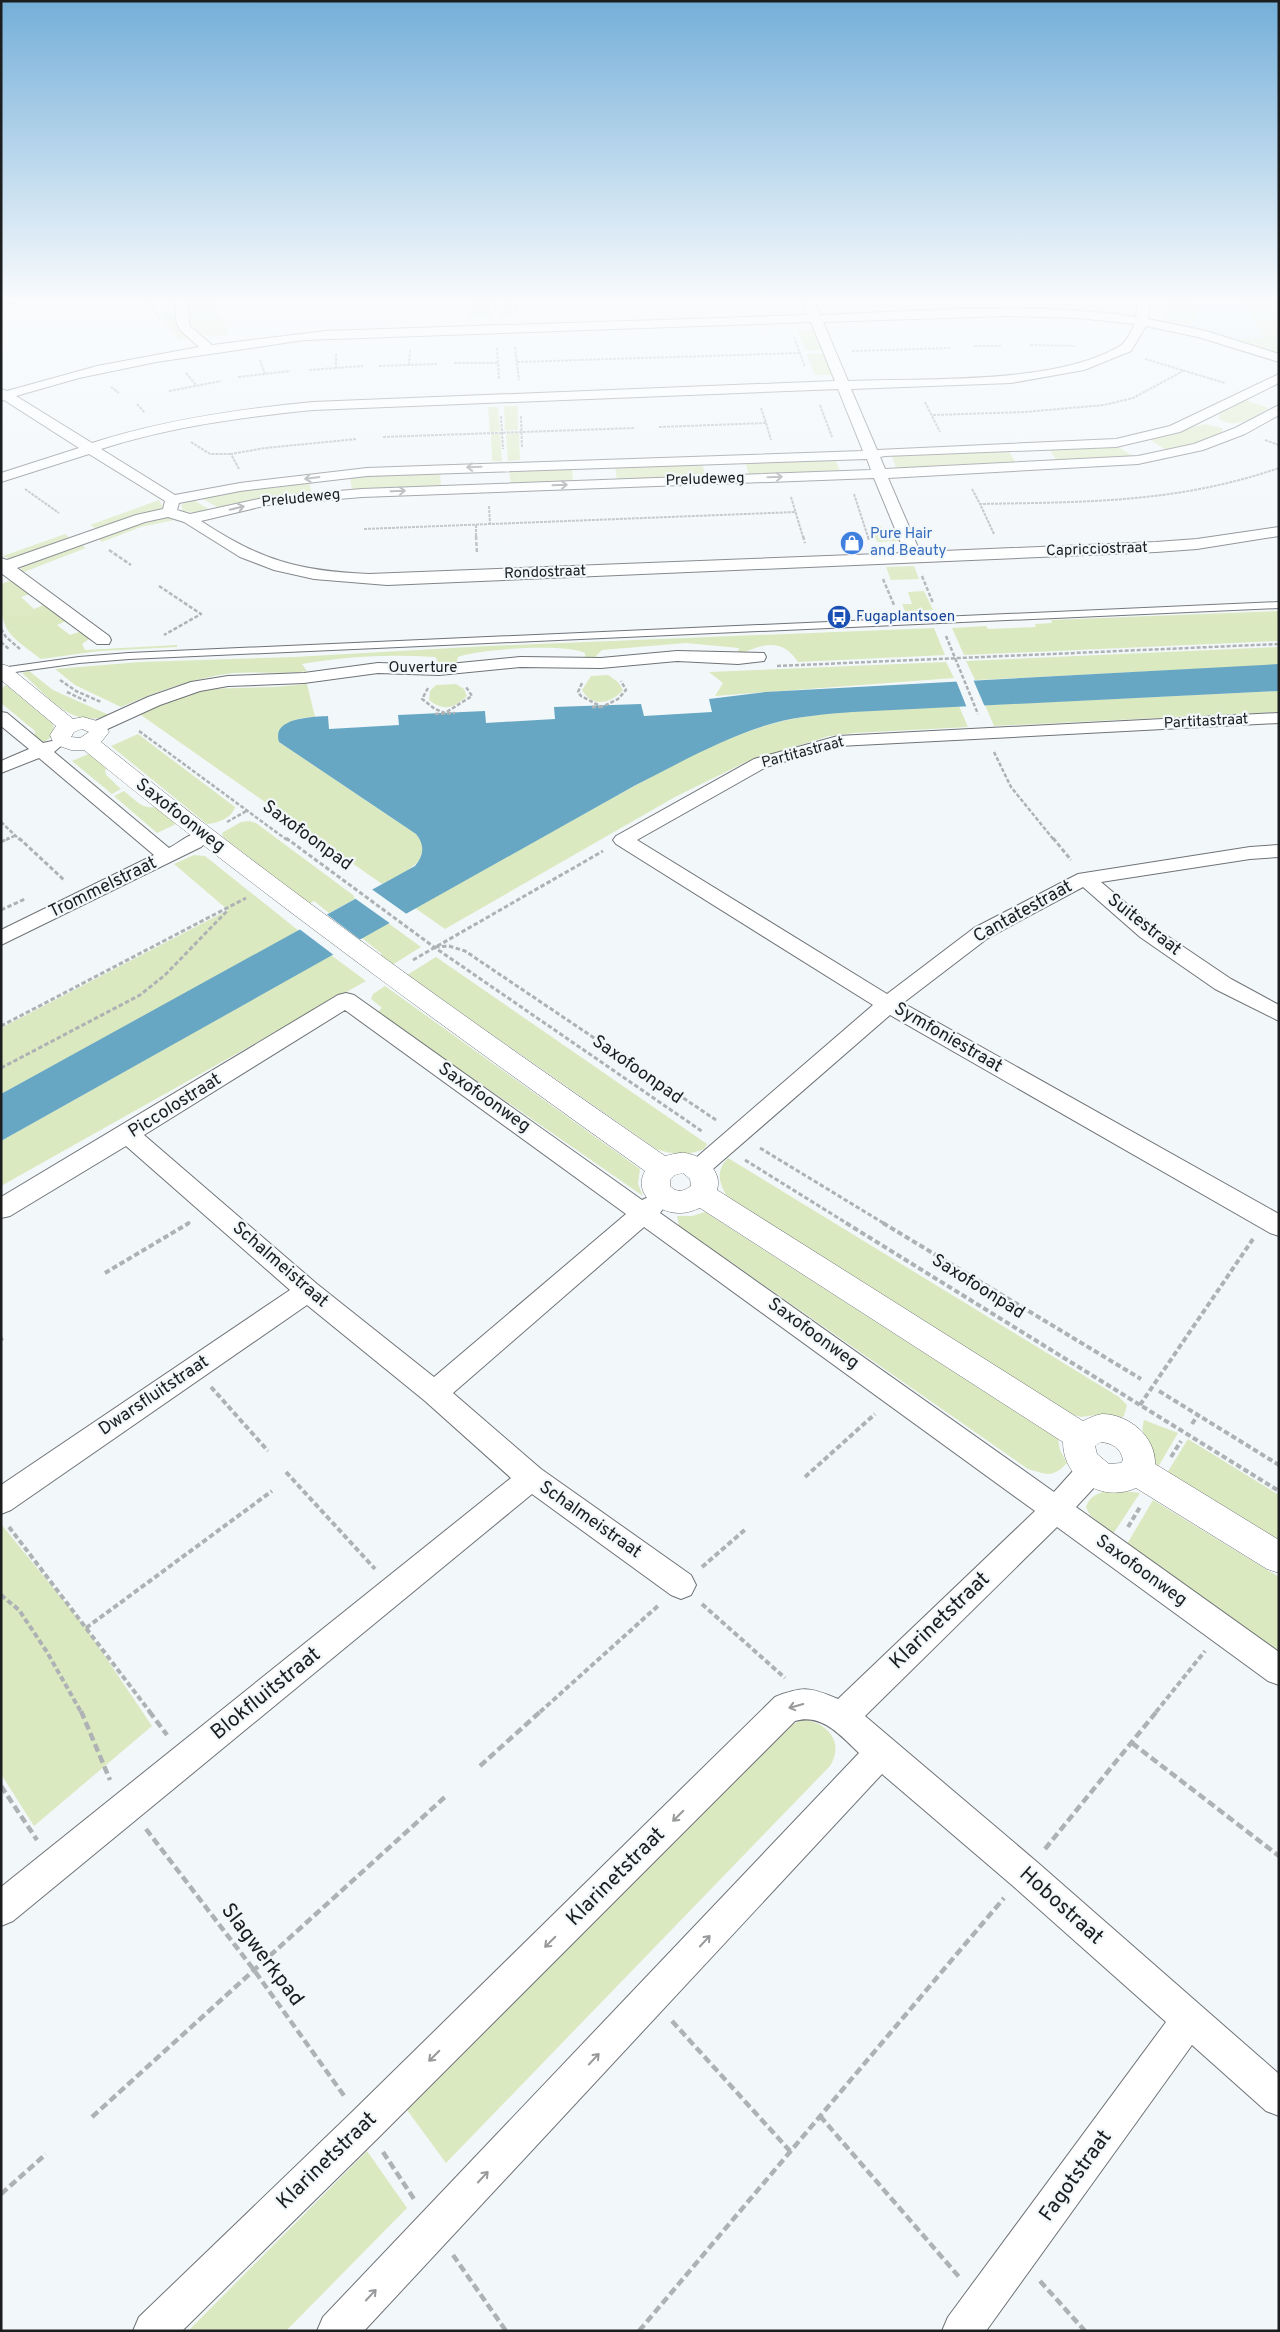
<svg xmlns="http://www.w3.org/2000/svg" width="1280" height="2332" font-family="Overpass,sans-serif">
  <rect width="100%" height="100%" fill="#f2f7fa"/>
  <!-- built -->
  <path fill="#e0ecf5" d="M1189 300 1242 301 1266 339 1231 340 1187 327 1199 314Z"/>
  <!-- green -->
  <g fill="#dbe9c0">
    <path d="M189 298H211L229 334 210 337 202 334 189 322Z"/>
    <path d="M489 298 490 317H469V298Z"/>
    <path d="M515 298 511 315 501 317 500 298Z"/>
    <path d="M1165 298H1279V355L1231 340 1265 338 1242 301 1190 300 1199 314 1187 327 1164 322Z"/>
    <path d="M174 311 176 312 192 338 179 340 160 314Z"/>
    <path d="M797 330H816L825 350 806 351Z"/>
    <path d="M823 353 834 375H815L806 354Z"/>
    <path d="M1245 400 1269 408C1253 417 1237 430 1219 419L1220 413Z"/>
    <path d="M504 406H518V430L505 431Z"/>
    <path d="M488 407H498L500 431 490 432Z"/>
    <path d="M1205 424 1222 428V432L1194 444 1166 450 1149 439Z"/>
    <path d="M519 433 520 460 508 461 506 434Z"/>
    <path d="M491 434H500L502 461H492Z"/>
    <path d="M1117 446 1134 457 1057 461 1049 449Z"/>
    <path d="M1009 451 1016 463 897 470 892 456Z"/>
    <path d="M835 459 840 471 749 475 745 462Z"/>
    <path d="M702 463 706 477 617 480 615 466Z"/>
    <path d="M572 468 573 481 511 484 509 470Z"/>
    <path d="M440 472 441 487 352 490 350 477Z"/>
    <path d="M309 481 312 494 219 508 201 498 240 489Z"/>
    <path d="M192 499 210 510 194 512 183 511 181 505Z"/>
    <path d="M159 500 163 507 157 511 99 530 90 525Z"/>
    <path d="M166 517 175 520 141 527 102 542 96 537 141 521Z"/>
    <path d="M871 526H881L884 533H896L900 541 877 542Z"/>
    <path d="M65 534 71 539 10 559 3 556Z"/>
    <path d="M80 543 86 548 24 572 21 570 23 564Z"/>
    <path d="M914 566 919 579 891 580 886 567Z"/>
    <path d="M15 579 32 593 21 597 34 609 46 604 68 620 57 625 70 635 82 631 89 636V639L82 644 85 650 177 645V647L99 651 41 659C4 631 1 632 1 584Z"/>
    <path d="M924 591 933 610 905 611 902 604H912L908 592Z"/>
    <path d="M1279 611V641L964 655 952 628 986 626 988 629 1036 627 1035 624 1052 623 1051 620Z"/>
    <path d="M934 628 945 655 798 662C781 636 761 645 737 655L739 648 686 643 602 650 596 656 598 659H585V653C565 643 479 649 458 657L456 665 441 666 435 657C390 654 347 656 302 664L307 671C282 675 257 671 233 673 194 678 157 691 121 707L75 685 55 669 140 662 294 657 488 646Z"/>
    <path d="M1279 647V665L975 680 966 661Z"/>
    <path d="M946 662 954 678 715 696 723 683 709 672Z"/>
    <path d="M29 671 53 690 109 715C71 730 47 695 22 673Z"/>
    <path d="M608 675 618 682 623 690C611 703 593 709 582 690L591 676Z"/>
    <path d="M307 684 315 717C302 717 291 720 281 728L279 742 416 834C438 861 400 874 382 884L138 713 206 689 275 687Z"/>
    <path d="M456 684 464 689 467 696C454 708 444 712 429 700L430 691 436 685Z"/>
    <path d="M6 685 53 724 54 732 51 737 42 744 34 737 35 731 1 703V689Z"/>
    <path d="M1279 691V712L994 726 985 705Z"/>
    <path d="M959 706 968 727 854 733 829 736 746 762 675 797 445 929 415 908C479 872 543 837 607 801 661 772 715 739 775 723 834 708 899 709 959 706Z"/>
    <path d="M138 734 235 807C232 818 218 823 207 824L111 746Z"/>
    <path d="M91 753 109 767 105 770 106 775 121 789 112 794 72 761Z"/>
    <path d="M124 791C134 799 143 810 156 807L176 824 157 833 114 796Z"/>
    <path d="M249 821 256 823 357 898 329 913 314 901 309 904 223 837 222 833 241 822Z"/>
    <path d="M194 855 205 856 299 931 1 1094V1028L228 910 174 864Z"/>
    <path d="M388 923 421 947 392 965 379 956 382 954 362 938Z"/>
    <path d="M331 955 366 981 1 1186V1141Z"/>
    <path d="M436 957 707 1144 704 1149C687 1156 673 1155 656 1149L407 975Z"/>
    <path d="M385 986 640 1169 638 1184 643 1196 377 1012 382 1008 371 999 373 994Z"/>
    <path d="M728 1158 1119 1397 1127 1405 1124 1416 1117 1419 1096 1415 1081 1417 1064 1412 728 1198C719 1183 715 1171 728 1158Z"/>
    <path d="M705 1212 1058 1439 1060 1450 1067 1463C1052 1479 1046 1474 1028 1469L679 1226 677 1216H692Z"/>
    <path d="M1144 1420 1178 1433 1158 1467C1148 1453 1139 1437 1144 1420Z"/>
    <path d="M1188 1439 1279 1495V1540L1167 1473Z"/>
    <path d="M1115 1490 1140 1493 1113 1534 1090 1515 1086 1507C1090 1494 1103 1491 1115 1490Z"/>
    <path d="M1153 1500 1279 1577V1652L1127 1544Z"/>
    <path d="M1 1524 86 1628 152 1726 34 1826 1 1774Z"/>
    <path d="M807 1720C829 1725 844 1743 830 1766L446 2163 407 2110 790 1726 799 1721Z"/>
    <path d="M367 2151 407 2208 286 2331H188Z"/>
  </g>
  <!-- water -->
  <path fill="#67a7c3" d="M1279 664V691L853 712C826 714 800 716 774 723 724 737 680 763 634 786L1 1141V1094L415 866C424 855 425 845 416 834L279 742C271 717 314 717 328 716L329 729 399 725 398 715 485 711 486 723 555 719 554 707 641 704 644 716 712 712 709 699 765 692Z"/>
  <!-- pier -->
  <g fill="#f2f7fa">
    <path d="M972 677 985 707 967 708 955 678Z"/>
    <path d="M370 888 408 915 391 924 353 897Z"/>
    <path d="M325 913 362 941 335 956 298 928Z"/>
  </g>
  <g fill="none" stroke-linecap="round" stroke-linejoin="round">
    <!-- service casing -->
    <g stroke="#6f7377" stroke-width="2">
      <path id="service" d="M1279 602V608L129 659 79 663 1 674V668L79 657 129 653Z"/>
    </g>
    <!-- minor casing -->
    <g stroke="#6f7377" stroke-width="2">
      <g id="minor">
        <path d="M176 298H188L189 325 212 345 325 331 808 315 801 298H813L820 315C925 311 1032 301 1136 317L1138 298H1150L1148 319 1206 331 1279 354V362L1198 337 1146 326 1131 351 1084 370 1011 383 851 389 877 450 1116 439 1170 426 1279 374V383L1180 432 1116 447 885 456 880 457 885 469 1138 456 1194 444 1235 428 1279 405V415L1245 434 1203 450 1138 464 888 478 920 552 1156 542 1197 539 1279 527V536L1197 549 1156 552 387 585 314 579 274 570 240 557 184 522 168 517 145 522 17 568 109 636 111 640 109 644H97L1 573V558L7 560 136 515 163 509 165 501 89 454 1 482V473L79 448 4 400 1 401V389L7 391 97 366 199 347C177 327 174 329 176 298ZM1004 316 1079 318 1135 324C1131 331 1126 343 1120 346 1054 385 924 378 848 381L823 322ZM811 322 835 381 313 402C239 409 163 420 92 443L16 396 79 378 156 362 304 340ZM838 389 863 451 367 468 240 483 175 495 101 449C169 427 242 417 313 410ZM867 459 871 470 362 489 268 497 190 514 177 510 179 503 240 491 367 476ZM874 478 905 553 369 574C298 571 260 560 201 521L268 505 362 497Z"/>
        <path d="M677 651 764 653 766 657 764 661 738 664 677 661 601 668 520 667 439 675 378 673 304 683 228 686 200 691 160 705 103 731H91L88 727 91 723 148 697 191 682 228 676 304 673 378 663 439 665 520 657 601 658Z"/>
        <path d="M1 712 7 713 43 743 52 741 58 742 61 746 54 752 169 848C182 841 196 828 210 832L213 836 201 847 1 945V930L154 855 39 758 1 773V761L29 749 1 726Z"/>
        <path d="M1279 713V723L839 746 766 767 637 840 887 994 974 928 1078 874 1250 847 1279 845V857L1250 859 1101 882 1154 927 1231 979 1279 1005V1021L1215 989 1140 937 1083 887 988 938 903 1003 1279 1214V1236L1270 1233 890 1015 706 1175 698 1178 690 1175 686 1169 690 1163 873 1005 616 844 613 840 616 836 754 759 838 736Z"/>
        <path d="M346 993 354 995 642 1200 655 1194 664 1196 667 1203 660 1213 1054 1492 1081 1462 1091 1459 1101 1462 1105 1471 1101 1480 1076 1507 1279 1652V1685L1268 1681 1057 1527 865 1716 1037 1862 1279 2074V2116L1266 2111 1192 2045 986 2331H942L948 2317 1166 2022 1013 1886 882 1774 364 2331H317L323 2317 859 1753C841 1736 822 1713 795 1721L378 2138 182 2331H133L139 2317 352 2112 775 1697C803 1686 810 1687 838 1699L1035 1511 644 1227 453 1393 541 1469 691 1575 696 1585 691 1595 681 1599 671 1595 532 1494 13 1921 1 1926V1887L511 1478 425 1401 307 1305 11 1510 1 1514V1485L290 1290 126 1146 10 1216 1 1218V1197L338 995ZM345 1010 626 1214 434 1377 317 1284 144 1135Z"/>
      </g>
    </g>
    <!-- tertiary casing -->
    <g stroke="#6f7377" stroke-width="1">
      <path id="tertiary" d="M1 664 8 666 73 719 83 717 104 723 109 732 101 742C283 889 473 1023 665 1156 671 1155 679 1152 685 1153 703 1156 723 1170 717 1190L1083 1421C1089 1418 1096 1415 1102 1414 1129 1414 1156 1437 1155 1464L1279 1540V1573L1267 1569 1136 1488C1103 1503 1063 1480 1063 1442L700 1208C694 1210 688 1213 681 1213 659 1214 632 1194 645 1171 455 1035 265 898 84 750H71L54 744 50 735 56 726 1 680ZM82 729 89 732 80 738 71 737 74 732ZM683 1173 690 1179 691 1186C683 1192 677 1193 670 1186V1180L675 1175ZM1101 1442C1112 1443 1121 1448 1123 1460L1121 1463 1109 1464 1097 1454 1095 1446Z"/>
    </g>
    <!-- path-far4 -->
    <g stroke="#aeb2b4" stroke-width="2" stroke-dasharray="3 1" stroke-linecap="butt">
      <path d="M147 298 160 319"/>
      <path d="M494 298 495 312"/>
      <path d="M1 305 35 298"/>
      <path d="M516 311 519 298"/>
      <path d="M794 337 805 367"/>
      <path d="M1030 345 1076 346"/>
      <path d="M974 346H1002"/>
      <path d="M515 347 519 380"/>
      <path d="M497 348 499 379"/>
      <path d="M852 351 950 348"/>
      <path d="M336 354V368"/>
      <path d="M1145 359 1225 383"/>
      <path d="M260 360 265 374"/>
      <path d="M517 362 800 353"/>
      <path d="M454 363H498"/>
      <path d="M409 365 410 350"/>
      <path d="M379 366 437 364"/>
      <path d="M309 370 363 366"/>
      <path d="M186 373 196 385"/>
      <path d="M238 377 290 371"/>
      <path d="M111 387 119 393"/>
      <path d="M169 391 221 381"/>
      <path d="M925 402 940 432"/>
      <path d="M137 404 145 413"/>
      <path d="M820 405 832 437"/>
      <path d="M933 415 1025 412 1104 405 1133 398 1185 370"/>
      <path d="M501 416 503 449"/>
      <path d="M521 416 522 448"/>
      <path d="M766 423 771 440"/>
      <path d="M659 427 766 423 761 408"/>
      <path d="M383 437 635 428"/>
      <path d="M1265 440 1279 445"/>
      <path d="M191 442 210 454H231"/>
      <path d="M239 469 231 454 265 448 357 439"/>
      <path d="M25 489 59 513"/>
      <path d="M972 489 980 504"/>
      <path d="M854 494 868 537"/>
      <path d="M791 497 803 537"/>
      <path d="M489 506 490 524"/>
      <path d="M476 525V537"/>
      <path d="M364 529 796 512"/>
      <path d="M994 534 980 504C1086 502 1177 503 1279 468"/>
    </g>
    <!-- path-far3 -->
    <g stroke="#aeb2b4" stroke-width="2.5" stroke-dasharray="4 2" stroke-linecap="butt">
      <path d="M476 536 477 554"/>
      <path d="M803 536 805 543"/>
      <path d="M868 536 869 540"/>
      <path d="M109 550 131 565"/>
      <path d="M922 576 933 603"/>
      <path d="M883 579 894 605"/>
      <path d="M159 586 201 614 164 635"/>
      <path d="M1 629 6 637 20 649"/>
      <path d="M946 636 978 714"/>
      <path d="M1 642 10 650"/>
      <path d="M777 666 1279 644"/>
      <path d="M60 680 76 691 101 702"/>
      <path d="M582 683 578 692 581 696 602 707 618 699 626 690 621 681"/>
      <path d="M428 688 422 699 435 709 445 713 472 696 466 687"/>
      <path d="M67 692 86 701"/>
      <path d="M592 707H601"/>
      <path d="M435 714 455 713"/>
      <path d="M139 731 287 840"/>
      <path d="M994 752 1011 787 1054 840"/>
      <path d="M1 822 20 840"/>
      <path d="M227 822 248 810"/>
      <path d="M6 840 16 835"/>
    </g>
    <!-- path-far2 -->
    <g stroke="#aeb2b4" stroke-width="3" stroke-dasharray="4.5 2.5" stroke-linecap="butt">
      <path d="M19 838 64 880"/>
      <path d="M286 838 434 947 703 1132"/>
      <path d="M1053 838 1071 860"/>
      <path d="M1 842 9 838"/>
      <path d="M1 910 25 899"/>
      <path d="M435 947 449 946 465 951 716 1120"/>
      <path d="M413 960 603 851"/>
      <path d="M1 1026 246 898"/>
      <path d="M1 1068 140 995 165 975 228 910"/>
      <path d="M760 1148 885 1224"/>
      <path d="M745 1160 848 1224"/>
      <path d="M187 1224 190 1222"/>
    </g>
    <!-- path-far1 -->
    <g stroke="#aeb2b4" stroke-width="4" stroke-dasharray="5.5 3" stroke-linecap="butt">
      <path d="M846 1223 1279 1491"/>
      <path d="M883 1223 1141 1379"/>
      <path d="M105 1273 189 1223"/>
      <path d="M1 1339 3 1338"/>
      <path d="M211 1387 268 1451"/>
      <path d="M1159 1391 1279 1465"/>
      <path d="M1140 1405 1253 1239"/>
      <path d="M1192 1424 1198 1415"/>
      <path d="M1171 1457 1181 1441"/>
      <path d="M286 1472 375 1569"/>
      <path d="M805 1477 875 1414"/>
      <path d="M9 1527 150 1712"/>
      <path d="M1128 1527 1140 1507"/>
      <path d="M702 1567 747 1528"/>
      <path d="M1 1595 19 1610 47 1652 81 1712"/>
      <path d="M702 1604 785 1678"/>
      <path d="M86 1628 272 1491"/>
      <path d="M540 1712 660 1604"/>
      <path d="M1156 1712 1205 1651"/>
    </g>
    <!-- path -->
    <g stroke="#aeb2b4" stroke-width="4.5" stroke-dasharray="8 4" stroke-linecap="butt">
      <path d="M81 1711 110 1780"/>
      <path d="M149 1711 167 1735"/>
      <path d="M1132 1743 1279 1856"/>
      <path d="M480 1766 541 1711"/>
      <path d="M1 1786 37 1840"/>
      <path d="M146 1829 254 1970 345 2097"/>
      <path d="M1045 1849 1157 1711"/>
      <path d="M672 2021 790 2151"/>
      <path d="M820 2116 960 2278"/>
      <path d="M92 2117 446 1796"/>
      <path d="M383 2152 414 2199"/>
      <path d="M1 2194 46 2154"/>
      <path d="M453 2255 506 2331"/>
      <path d="M1040 2281 1085 2331"/>
      <path d="M639 2331 1004 1898"/>
    </g>
    <!-- service -->
    <use href="#service" fill="#fff" fill-rule="evenodd"/>
    <!-- minor -->
    <use href="#minor" fill="#fff" fill-rule="evenodd"/>
    <!-- tertiary -->
    <use href="#tertiary" fill="#fff" fill-rule="evenodd"/>
  </g>
  <!-- one-way arrows -->
  <defs><path id="oneway-shaft" d="M-6 0H5M1.5-3L5.5 0L1.5 3" fill="none" stroke-width="1.6" stroke-linecap="round" stroke-linejoin="round" transform="scale(1.25)"/></defs>
  <g stroke="#98999a">
    <use href="#oneway-shaft" transform="translate(474 467) rotate(178)"/>
    <use href="#oneway-shaft" transform="translate(775 477) rotate(-2)"/>
    <use href="#oneway-shaft" transform="translate(312 478) rotate(173)"/>
    <use href="#oneway-shaft" transform="translate(560 485) rotate(-2)"/>
    <use href="#oneway-shaft" transform="translate(398 491) rotate(-2)"/>
    <use href="#oneway-shaft" transform="translate(237 508) rotate(-13)"/>
    <use href="#oneway-shaft" transform="translate(796 1706) rotate(164)"/>
    <use href="#oneway-shaft" transform="translate(678 1816) rotate(135)"/>
    <use href="#oneway-shaft" transform="translate(705 1941) rotate(-47)"/>
    <use href="#oneway-shaft" transform="translate(550 1942) rotate(135)"/>
    <use href="#oneway-shaft" transform="translate(434 2056) rotate(135)"/>
    <use href="#oneway-shaft" transform="translate(594 2059) rotate(-47)"/>
    <use href="#oneway-shaft" transform="translate(483 2177) rotate(-47)"/>
    <use href="#oneway-shaft" transform="translate(371 2295) rotate(-47)"/>
  </g>
  <!-- sky -->
  <linearGradient id="sky" x2="0" y2="1"><stop stop-color="#74afd9"/><stop offset="0.48" stop-color="#f9fbfd"/><stop offset="1" stop-color="#f9fbfd" stop-opacity="0"/></linearGradient>
  <rect width="1280" height="625" fill="url(#sky)"/>
  <!-- icons -->
  <defs>
    <g id="shop-disc" transform="scale(1.25)"><circle r="9.5" fill="#3f7fe0" stroke="#f2f7fa"/><path d="M-5-2.5h2.3a2.7 3.5 0 0 1 5.4 0H5L5.5 6h-11ZM-1.5-2.5h3a1.5 2.3 0 0 0-3 0Z" fill="#fff"/></g>
    <g id="bus-disc" transform="scale(1.25)"><circle r="9.5" fill="#1a4fb4" stroke="#f2f7fa"/><path d="M-5-6H5V4H4V6H2V4H-2V6H-4V4H-5ZM-3.5-4V0h7V-4ZM-3.5 1.2v1.5H-2V1.2ZM2 1.2v1.5H3.5V1.2Z" fill="#fff"/></g>
  </defs>
  <g fill-rule="evenodd">
    <use href="#shop-disc" x="852" y="543"/>
    <use href="#bus-disc" x="839" y="617"/>
  </g>
  <g text-anchor="middle" dominant-baseline="central" stroke-width="4.5" stroke-linejoin="round" paint-order="stroke">
    <!-- far-street labels -->
    <g font-size="15" fill="#1b1d1e" stroke="#f2f7fa">
      <text transform="translate(705 480) rotate(-2)">Preludeweg</text>
      <text transform="translate(301 499) rotate(-6)">Preludeweg</text>
      <text transform="translate(1097 550) rotate(-2)">Capricciostraat</text>
      <text transform="translate(545 573) rotate(-2)">Rondostraat</text>
      <text x="423" y="668">Ouverture</text>
      <text transform="translate(1206 722) rotate(-3)">Partitastraat</text>
      <text transform="translate(803 753) rotate(-15)">Partitastraat</text>
    </g>
    <!-- far-shop labels -->
    <g font-size="15" fill="#366cbe" stroke="#f2f7fa" text-anchor="start">
      <text x="870" y="534">Pure Hair<tspan x="870" dy="17">and Beauty</tspan></text>
    </g>
    <!-- far-transit labels -->
    <g font-size="15" fill="#164399" stroke="#f2f7fa" text-anchor="start">
      <text x="856" y="617">Fugaplantsoen</text>
    </g>
    <!-- street labels -->
    <g font-size="18" fill="#1b1d1e" stroke="#f2f7fa">
      <text transform="translate(180 816) rotate(38)">Saxofoonweg</text>
      <text transform="translate(307 836) rotate(36)">Saxofoonpad</text>
      <text transform="translate(103 888) rotate(-26)">Trommelstraat</text>
      <text transform="translate(1023 912) rotate(-29)">Cantatestraat</text>
      <text transform="translate(1144 925) rotate(38)">Suitestraat</text>
      <text transform="translate(948 1038) rotate(30)">Symfoniestraat</text>
      <text transform="translate(637 1070) rotate(35)">Saxofoonpad</text>
      <text transform="translate(484 1098) rotate(35)">Saxofoonweg</text>
      <text transform="translate(175 1106) rotate(-32)">Piccolostraat</text>
      <text transform="translate(280 1265) rotate(41)">Schalmeistraat</text>
      <text transform="translate(978 1287) rotate(32)">Saxofoonpad</text>
      <text transform="translate(813 1334) rotate(36)">Saxofoonweg</text>
      <text transform="translate(154 1396) rotate(-34)">Dwarsfluitstraat</text>
      <text transform="translate(590 1520) rotate(35)">Schalmeistraat</text>
      <text transform="translate(1141 1571) rotate(36)">Saxofoonweg</text>
    </g>
    <!-- near-street labels -->
    <g font-size="21" fill="#1b1d1e" stroke="#f2f7fa">
      <text transform="translate(940 1621) rotate(-44)">Klarinetstraat</text>
      <text transform="translate(266 1694) rotate(-39)">Blokfluitstraat</text>
      <text transform="translate(616 1877) rotate(-45)">Klarinetstraat</text>
      <text transform="translate(1061 1906) rotate(42)">Hobostraat</text>
      <text transform="translate(262 1955) rotate(53)">Slagwerkpad</text>
      <text transform="translate(327 2161) rotate(-44)">Klarinetstraat</text>
      <text transform="translate(1076 2176) rotate(-54)">Fagotstraat</text>
    </g>
  </g>
  <!-- border -->
  <rect width="1280" height="2332" fill="none" stroke="#1b1d1e" stroke-width="5"/>
</svg>
